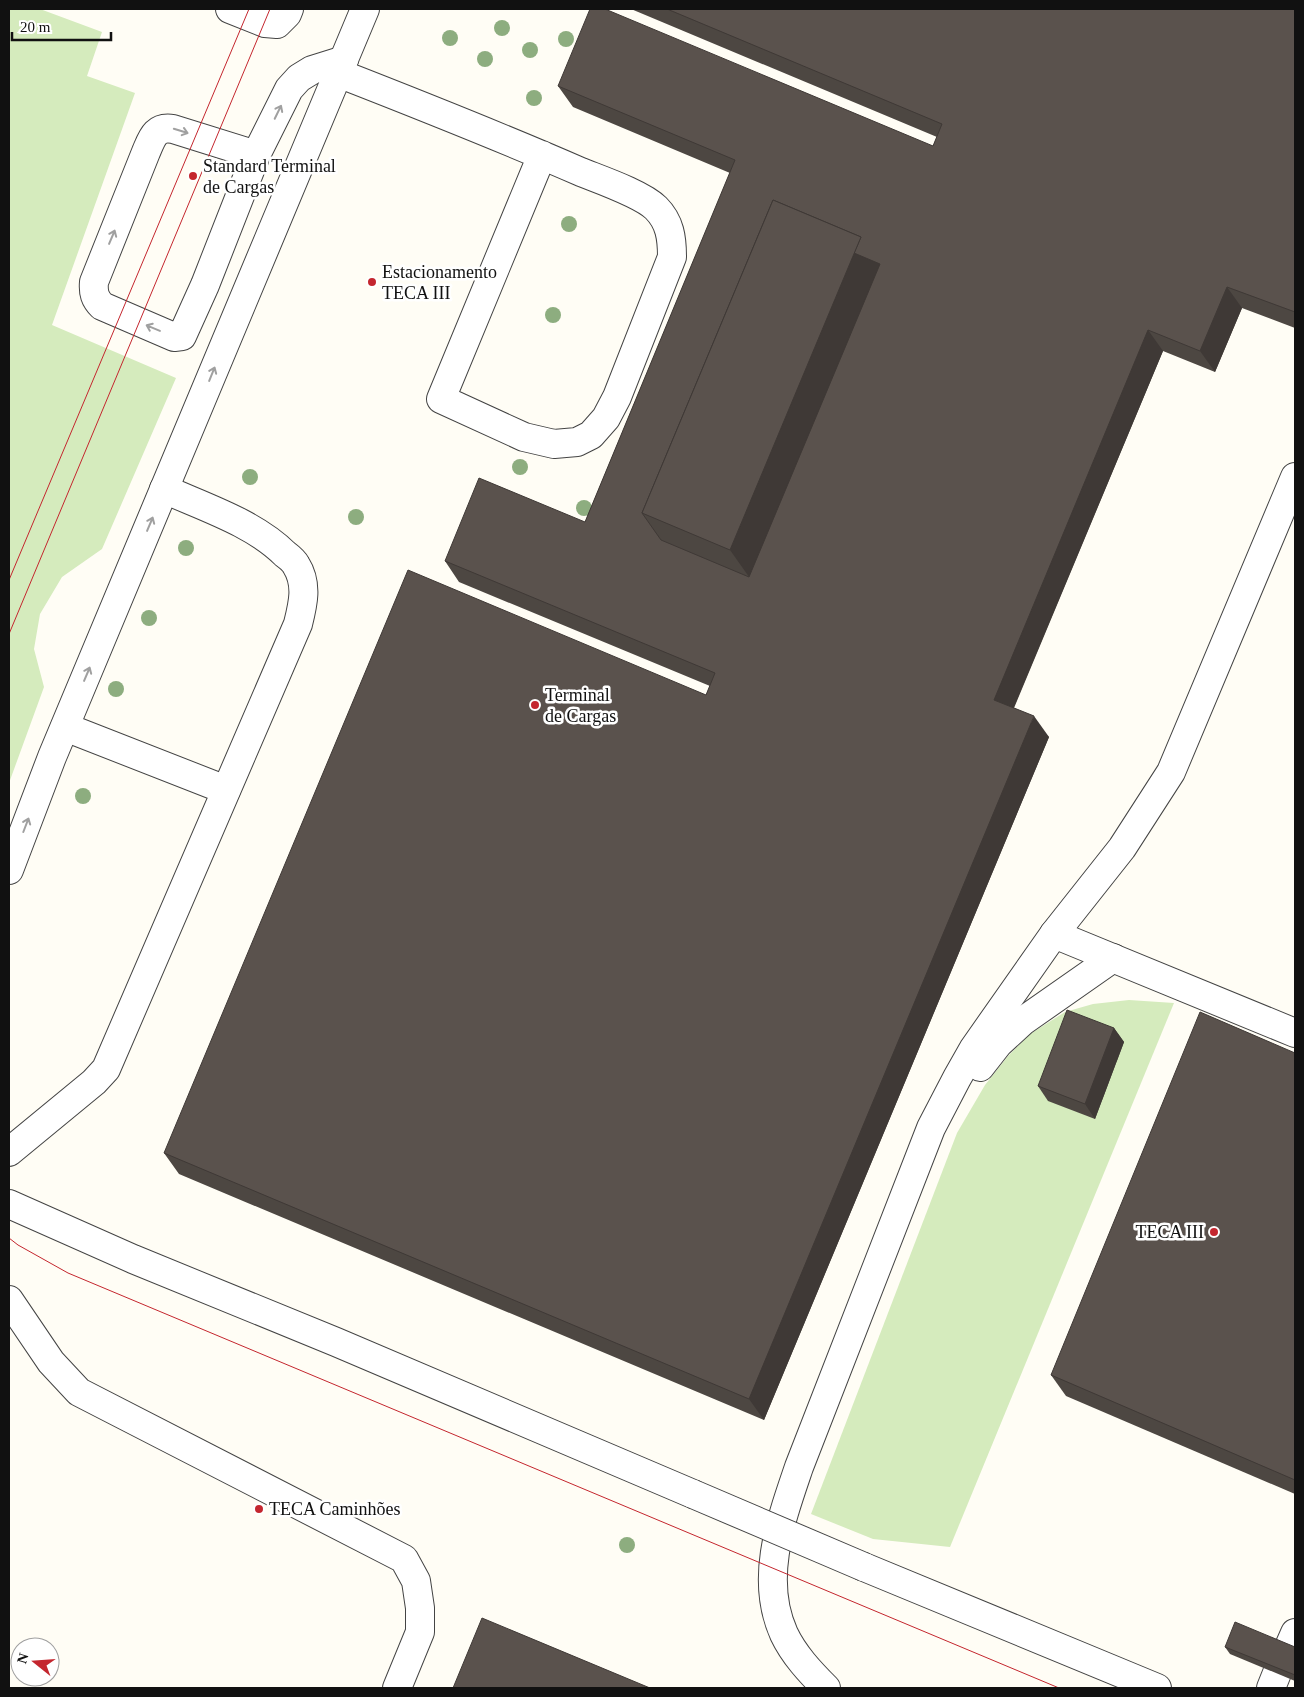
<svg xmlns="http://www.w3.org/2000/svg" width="1304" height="1697" font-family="Georgia,serif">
  <rect width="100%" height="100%" fill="#fffdf5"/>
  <!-- green -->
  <g fill="#d5ebbd">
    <path d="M9 9H40L102 32 87 76 135 93 52 325 176 378 102 549 62 577 40 614 34 649 44 687 9 783Z"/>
    <path d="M1129 1000 1174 1003 950 1547 873 1539 811 1514 957 1133 985 1085 1008 1056 1030 1034 1065 1012 1093 1004Z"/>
  </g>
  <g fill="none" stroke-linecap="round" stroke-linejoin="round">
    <!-- minor casing -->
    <g stroke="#444" stroke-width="30">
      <g id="minor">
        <path d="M230 9 265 23 277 24 287 14 289 9"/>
        <path d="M338 73C420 105 501 137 581 172 601 180 642 194 656 208 670 222 672 238 672 257L617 397 606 418 591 435 577 442 554 444 524 437 441 399 542 155"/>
        <path d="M256 155 173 129C155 126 152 138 146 152L94 282C93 293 95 299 102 306L174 337 182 336 205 285 256 155 289 89 299 78 312 70 344 60"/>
        <path d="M65 727 226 790"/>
        <path d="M9 870 52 757 365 9"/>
        <path d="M1054 934 1295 1033"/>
        <path d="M980 1067 998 1044 1023 1021 1113 958"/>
        <path d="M9 1152 94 1082 106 1069 298 624C303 604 308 584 296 565 294 561 289 557 285 554 254 523 204 507 164 489"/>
        <path d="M9 1204 133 1259 336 1342 693 1494"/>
        <path d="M9 1300 51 1362 79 1392 404 1559 416 1581 420 1608V1632L397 1688"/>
        <path d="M864 1567 1157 1688"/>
        <path d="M1288 1649 1295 1633"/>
        <path d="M826 1688C810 1672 794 1655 784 1634 759 1579 781 1520 799 1467L931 1128 957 1078 974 1048 1054 934 1122 848 1171 772 1295 477"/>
        <path d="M1271 1688 1277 1673"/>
      </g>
    </g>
    <!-- minor -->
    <use href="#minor" stroke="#fff" stroke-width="28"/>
    <!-- tram -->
    <g stroke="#c4262e" stroke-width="1">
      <path d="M9 580 249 9"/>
      <path d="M9 634 270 9"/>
      <path d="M9 1238 18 1245 68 1273 1059 1688"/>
    </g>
    <!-- minor-bridge casing -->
    <g stroke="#444" stroke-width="30" stroke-linecap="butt">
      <path id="minor-bridge" d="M693 1494 864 1567"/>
    </g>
    <!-- minor-bridge -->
    <use href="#minor-bridge" stroke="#fff" stroke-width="28"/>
  </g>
  <!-- trees -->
  <g fill="#8dad7f">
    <circle cx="502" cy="28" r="8"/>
    <circle cx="450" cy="38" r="8"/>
    <circle cx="566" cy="39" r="8"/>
    <circle cx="530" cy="50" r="8"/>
    <circle cx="485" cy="59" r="8"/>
    <circle cx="534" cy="98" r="8"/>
    <circle cx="569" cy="224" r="8"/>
    <circle cx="553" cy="315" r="8"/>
    <circle cx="520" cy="467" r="8"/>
    <circle cx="250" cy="477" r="8"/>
    <circle cx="584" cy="508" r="8"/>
    <circle cx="356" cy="517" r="8"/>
    <circle cx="186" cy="548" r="8"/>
    <circle cx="149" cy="618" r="8"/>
    <circle cx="116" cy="689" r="8"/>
    <circle cx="83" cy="796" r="8"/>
    <circle cx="627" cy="1545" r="8"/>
  </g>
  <!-- wall -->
  <g fill="#4d4742">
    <path d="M631 9H1295V328L1242 308 1215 372 1163 351 1014 708 1049 737 764 1420 179 1174 164 1153 706 695 710 686 459 582 445 561 585 522 730 173 573 107 558 86 933 146 937 137Z"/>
    <path d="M1114 1028 1124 1042 1095 1119 1048 1101 1038 1086Z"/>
    <path d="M1295 1053V1494L1066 1396 1051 1375Z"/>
    <path d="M1225 1647H1295V1681L1230 1654Z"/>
  </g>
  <!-- shaded-wall -->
  <g fill="#3f3936">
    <path d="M861 237 894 285 764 598 730 550Z"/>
    <path d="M1227 287 1242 308 1215 372 1200 351Z"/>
    <path d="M1148 330 1163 351 1008 721 994 700Z"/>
    <path d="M1034 716 1049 737 764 1420 749 1399Z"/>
    <path d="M1114 1028 1124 1042 1095 1119 1085 1104Z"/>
  </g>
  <!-- building -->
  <g fill="#5a524d" stroke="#3f3936" fill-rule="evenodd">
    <path d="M590 9H605L933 146 942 124 667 9H1295V312L1227 287 1200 351 1148 330 994 700 1034 716 749 1399 164 1153 408 570 706 695 715 673 445 561 479 478 585 522 735 160 558 86ZM773 200 861 237 854 253 880 264 749 577 661 540 642 513Z"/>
    <path d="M773 200 861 237 730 550 642 513Z"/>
    <path d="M1067 1010 1114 1028 1085 1104 1038 1086Z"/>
    <path d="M1200 1012 1295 1053V1480L1051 1375Z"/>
    <path d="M482 1618 650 1688H453Z"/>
    <path d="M1235 1622 1295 1647V1675L1225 1647Z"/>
  </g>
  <!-- one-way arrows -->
  <defs><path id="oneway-shaft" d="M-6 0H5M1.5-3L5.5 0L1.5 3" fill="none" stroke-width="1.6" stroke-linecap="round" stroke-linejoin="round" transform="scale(1.25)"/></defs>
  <g stroke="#a0a0a0">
    <use href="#oneway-shaft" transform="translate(278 112) rotate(-64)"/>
    <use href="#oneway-shaft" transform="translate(181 131) rotate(17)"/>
    <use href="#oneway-shaft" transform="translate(112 237) rotate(-67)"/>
    <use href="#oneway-shaft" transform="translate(153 328) rotate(-157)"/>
    <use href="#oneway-shaft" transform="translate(212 374) rotate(-68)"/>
    <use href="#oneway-shaft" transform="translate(150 524) rotate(-67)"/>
    <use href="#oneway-shaft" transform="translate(87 674) rotate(-67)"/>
    <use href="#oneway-shaft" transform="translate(26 825) rotate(-69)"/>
  </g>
  <!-- markers -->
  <g fill="#c4262e" stroke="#fff" stroke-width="2">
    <circle cx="193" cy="176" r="5"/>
    <circle cx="372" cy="282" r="5"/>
    <circle cx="535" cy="705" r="5"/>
    <circle cx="1214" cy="1232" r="5"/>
    <circle cx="259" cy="1509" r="5"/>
  </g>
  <g text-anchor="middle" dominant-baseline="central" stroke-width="5" stroke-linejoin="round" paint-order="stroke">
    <!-- poi labels -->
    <g font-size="18" fill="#111" stroke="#fff" text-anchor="start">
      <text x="203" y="166">Standard Terminal<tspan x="203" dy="21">de Cargas</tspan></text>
      <text x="382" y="272">Estacionamento<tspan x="382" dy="21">TECA III</tspan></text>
      <text x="545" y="695">Terminal<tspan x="545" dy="21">de Cargas</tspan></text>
      <text x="1204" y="1232" text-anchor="end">TECA III</text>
      <text x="269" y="1509">TECA Caminhões</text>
    </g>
  </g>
  <!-- border -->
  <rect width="1304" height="1697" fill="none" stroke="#111111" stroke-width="20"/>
  <!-- north arrow -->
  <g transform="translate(35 1662) rotate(287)"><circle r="24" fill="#ffffff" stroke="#a0a0a0"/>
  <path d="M0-4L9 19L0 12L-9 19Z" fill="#c4262e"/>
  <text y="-8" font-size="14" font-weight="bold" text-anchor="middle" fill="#111111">N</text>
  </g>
  <!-- scale -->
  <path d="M12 32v8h99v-8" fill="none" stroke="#111111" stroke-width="2.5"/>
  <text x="20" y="32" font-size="15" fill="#111111" stroke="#ffffff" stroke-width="4" paint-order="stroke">20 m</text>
</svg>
